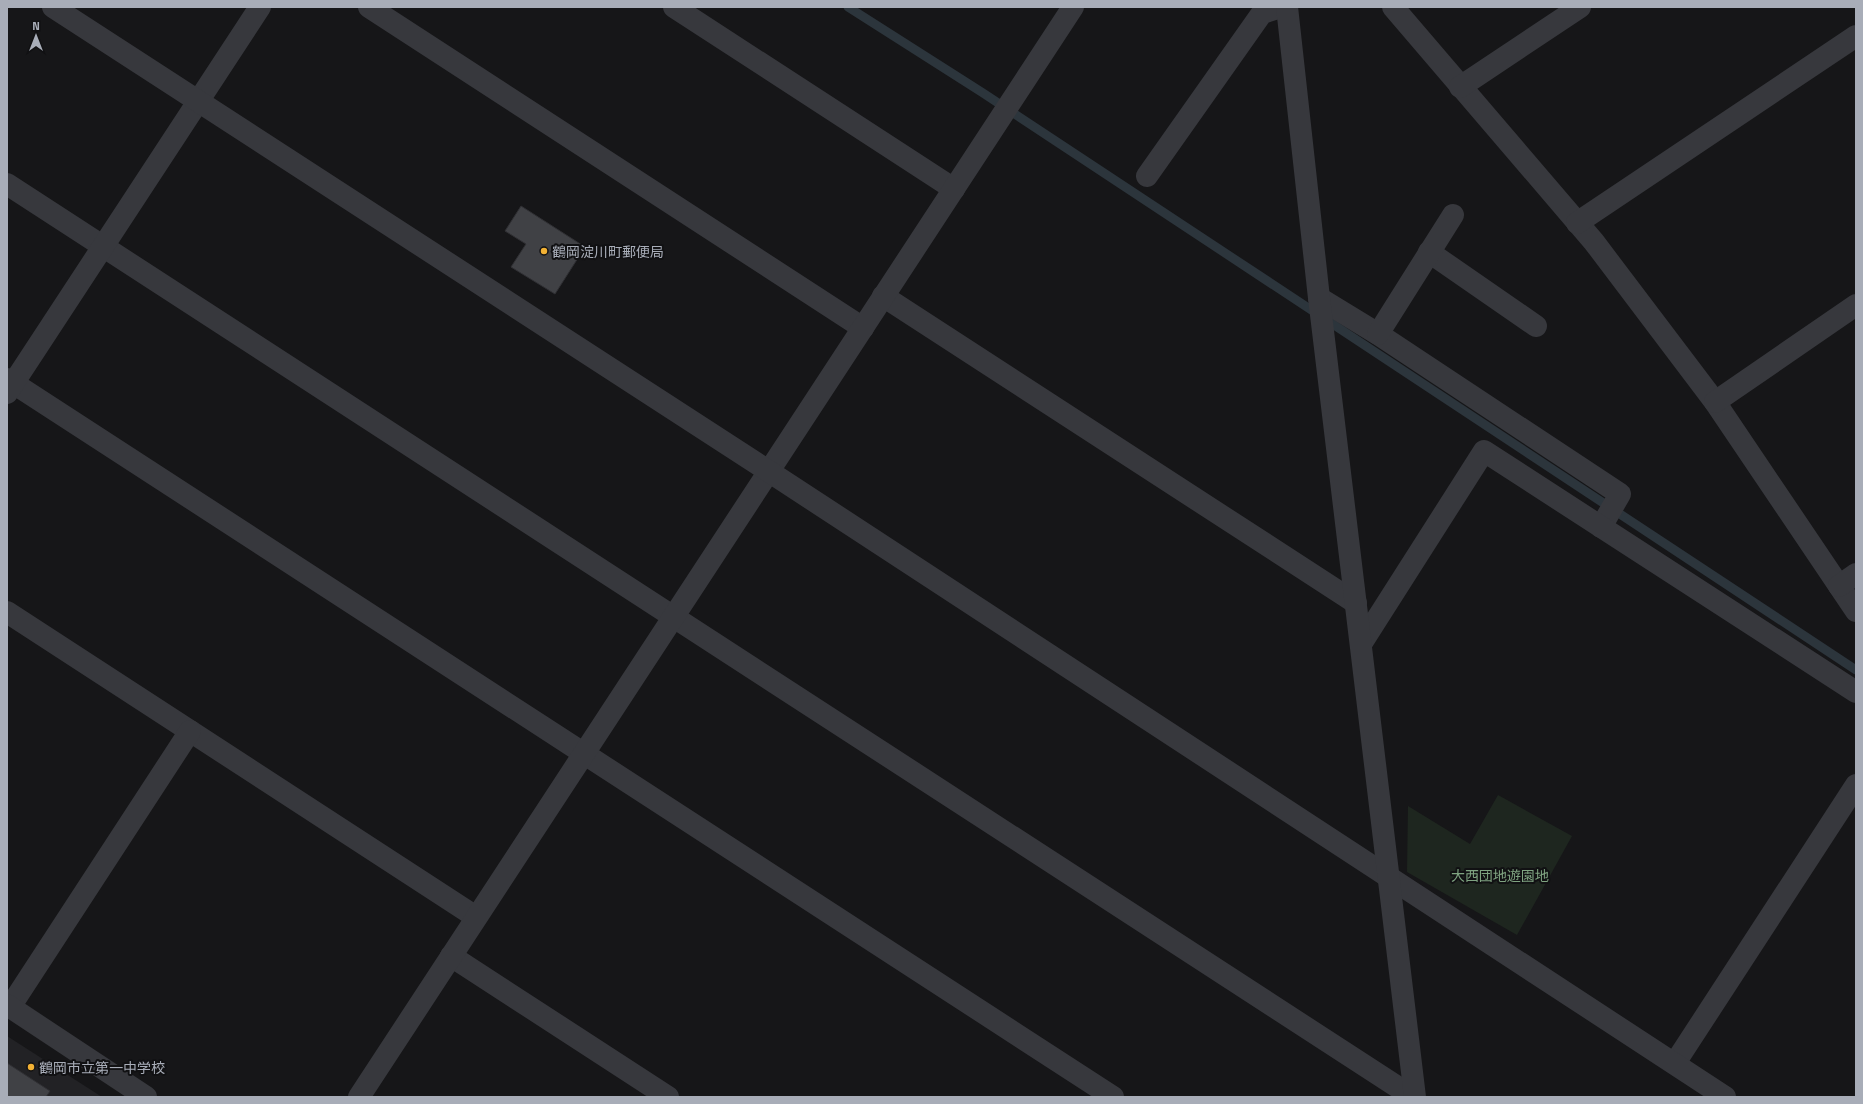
<svg xmlns="http://www.w3.org/2000/svg" width="1863" height="1104" font-family="'Titillium Web','Noto Sans JP',sans-serif">
  <rect width="100%" height="100%" fill="#161618"/>
  <!-- built -->
  <path fill="#222225" d="M7 1036 102 1097H7Z"/>
  <!-- green -->
  <path fill="#1e261f" d="M1498 795 1572 836 1517 935 1407 872 1408 806 1470 844Z"/>
  <g fill="none" stroke-linecap="round" stroke-linejoin="round">
    <!-- stream -->
    <path stroke="#2c353c" stroke-width="9" d="M848 7 983 93 1856 670"/>
  </g>
  <!-- building -->
  <g fill="#404145" stroke="#303034">
    <path d="M521 206 585 247 555 294 511 267 526 244 505 231Z"/>
    <path d="M7 1063 50 1091 46 1097H7Z"/>
  </g>
  <g fill="none" stroke-linecap="round" stroke-linejoin="round">
    <!-- minor -->
    <g stroke="#37383d" stroke-width="22">
      <path d="M369 7 863 328"/>
      <path d="M674 7 954 189"/>
      <path d="M1393 7 1594 242 1715 402 1856 611"/>
      <path d="M1460 87 1580 7"/>
      <path d="M1147 176 1262 13 1281 7"/>
      <path d="M7 184 1413 1097"/>
      <path d="M1577 223 1856 36"/>
      <path d="M1429 252 1536 326"/>
      <path d="M883 296 1356 603"/>
      <path d="M1319 298 1378 334 1620 494 1601 527"/>
      <path d="M1378 334 1453 215"/>
      <path d="M7 379 1113 1097"/>
      <path d="M7 393 260 7"/>
      <path d="M1715 402 1856 305"/>
      <path d="M1839 586 1856 574"/>
      <path d="M7 612 476 917"/>
      <path d="M1361 644 1484 451 1856 692"/>
      <path d="M451 956 668 1097"/>
      <path d="M10 1007 190 731"/>
      <path d="M1675 1063 1856 785"/>
      <path d="M359 1097 1073 7"/>
    </g>
    <!-- tertiary -->
    <g stroke="#37383d" stroke-width="22">
      <path d="M53 7 753 461 1725 1097"/>
      <path d="M1287 7 1319 298 1415 1097"/>
      <path d="M7 1005 146 1097"/>
    </g>
  </g>
  <!-- markers -->
  <g fill="#f2b134" stroke="#111113" stroke-width="1.5">
    <circle cx="544" cy="251" r="4"/>
    <circle cx="31" cy="1067" r="4"/>
  </g>
  <g text-anchor="middle" dominant-baseline="central" stroke-width="4" stroke-linejoin="round" paint-order="stroke">
    <!-- poi labels -->
    <g font-size="14" fill="#a8adb8" stroke="#111113" text-anchor="start">
      <text x="552" y="251">鶴岡淀川町郵便局</text>
      <text x="39" y="1067">鶴岡市立第一中学校</text>
    </g>
    <!-- park labels -->
    <g font-size="14" fill="#7fa381" stroke="#111113">
      <text x="1500" y="875">大西団地遊園地</text>
    </g>
  </g>
  <!-- border -->
  <rect width="1863" height="1104" fill="none" stroke="#a8adb8" stroke-width="16"/>
  <!-- north arrow -->
  <g transform="translate(36 36)" stroke="#111113" stroke-width="3" paint-order="stroke">
  <path d="M0-3L7 15L0 10L-7 15Z" fill="#a8adb8"/>
  <text y="-6" font-size="11" font-weight="bold" text-anchor="middle" fill="#a8adb8">N</text>
  </g>
</svg>
